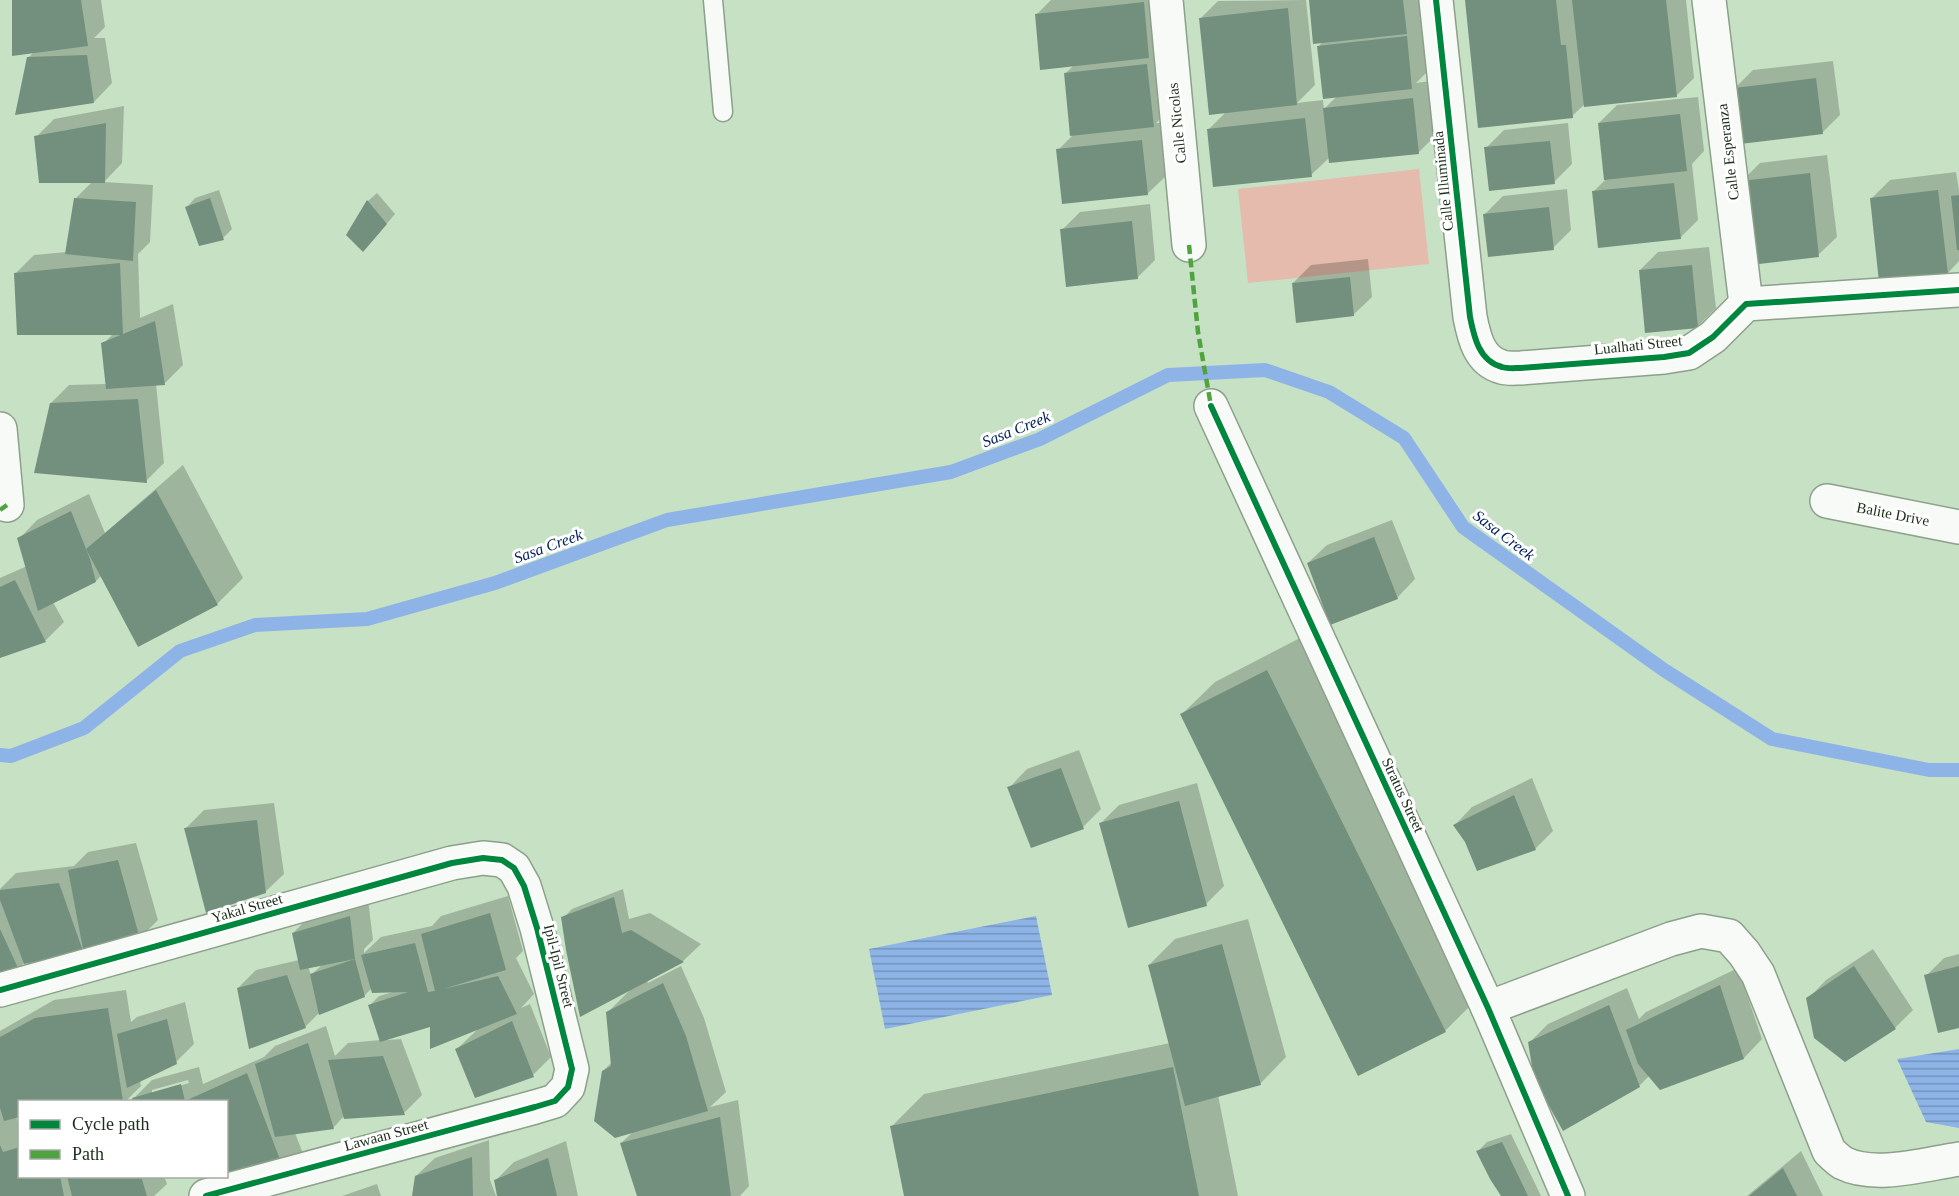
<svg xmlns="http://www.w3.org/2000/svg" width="1959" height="1196" font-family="'Times New Roman',serif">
  <defs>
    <pattern id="water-rules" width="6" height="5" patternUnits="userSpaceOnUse" patternTransform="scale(1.5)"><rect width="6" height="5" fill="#8eb4e7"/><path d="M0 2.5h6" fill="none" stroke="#7393ba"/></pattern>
  </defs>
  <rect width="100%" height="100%" fill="#c7e1c5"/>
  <!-- park -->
  <path fill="#e4bbac" d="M1419 169 1429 264 1248 283 1238 189Z"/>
  <!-- water -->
  <g fill="url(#water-rules)">
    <path d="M1036 916 1052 995 885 1029 869 949Z"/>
    <path d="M1959 1049V1128L1926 1122 1897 1059Z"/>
  </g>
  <!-- shadow -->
  <g fill="#0003" fill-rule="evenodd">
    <path d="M13 0H101L105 27 94 38H105L112 83 94 102 28 58 34 52Z"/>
    <path d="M1051 0H1163L1171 108 1156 123H1160L1166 176 1147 194 1058 150 1072 136 1065 74 1075 64 1036 15Z"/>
    <path d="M1306 0 1315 85 1297 103 1323 100 1324 109 1337 96 1319 46 1323 41 1310 0H1423L1424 14 1419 19H1424L1429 70 1416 83 1431 81 1437 134 1419 152 1330 157 1311 175 1209 129 1227 111 1200 19 1218 1Z"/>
    <path d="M1466 0H1686L1694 78 1676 96 1585 104 1572 116Z"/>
    <path d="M1833 61 1840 115 1822 133 1735 88 1753 70Z"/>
    <path d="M1698 97 1704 151 1692 164 1698 220 1680 238 1593 192 1605 180 1599 123 1617 105Z"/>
    <path d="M124 106 122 163 104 182 153 185 150 242 138 254 140 318 173 304 183 365 165 383 156 384 164 463 146 481 51 403 69 385 107 384 103 344 114 333 16 273 34 255 67 252 75 199 93 181 36 137 54 119Z"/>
    <path d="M1568 123 1572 164 1554 182 1486 148 1504 130Z"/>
    <path d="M1827 155 1837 237 1818 255 1742 181 1760 163Z"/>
    <path d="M1956 172 1959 190V261L1948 273 1872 198 1890 180Z"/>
    <path d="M1567 189 1571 230 1553 248 1485 214 1503 196Z"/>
    <path d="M219 190 232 229 223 238 187 207 195 198Z"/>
    <path d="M377 193 395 214 372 241 348 235 368 201Z"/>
    <path d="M1150 204 1155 260 1137 278 1062 230 1080 212Z"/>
    <path d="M1709 247 1716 308 1698 326 1640 270 1658 252Z"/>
    <path d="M1368 259 1372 297 1353 315 1293 283 1311 265Z"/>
    <path d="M183 465 243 578 217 604 102 575 96 581 53 602 64 622 46 640 0 656V578L27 566 19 539 37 520 89 494 105 533Z"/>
    <path d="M1392 520 1415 579 1397 598 1308 563 1327 545Z"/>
    <path d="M1300 638 1478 998 1445 1031 1182 714 1215 682Z"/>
    <path d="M1079 750 1101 809 1083 827 1009 788 1027 769Z"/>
    <path d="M1532 778 1553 831 1535 849 1467 841 1455 825 1472 807Z"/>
    <path d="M1197 783 1224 886 1206 904 1101 823 1119 805Z"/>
    <path d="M274 803 284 874 265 892 186 828 204 810Z"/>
    <path d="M136 843 158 920 140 938 25 962 18 969 0 977V889L16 873 74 866 88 852Z"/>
    <path d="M623 889 629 919 650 913 701 944 683 961 647 980 648 983 681 966 704 1018 726 1092 710 1107 738 1100 749 1186 740 1196H639L621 1143 634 1131 603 1071 612 1062 608 1012 630 990 563 918 572 909Z"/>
    <path d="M508 896 523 951 516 958 534 994 521 1008 530 1004 551 1057 533 1075 457 1049 479 1028 431 1026 388 1038V1040L401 1039 422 1095 404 1113 345 1115 333 1128 295 1133 302 1151 284 1169 226 1176V1102H134V1098L152 1080 199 1067 203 1084 264 1057 275 1046 326 1026 335 1056 348 1043 381 1040 370 1005 379 996 393 992 372 988 364 996 318 1014 305 1027 238 988 256 970 299 960 293 933 311 915 368 899 373 940 364 949V953L381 937 432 926 441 916ZM323 964 311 975 308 967ZM188 1080 189 1083 152 1094V1090Z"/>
    <path d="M1248 919 1286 1057 1260 1084 1218 1095 1238 1196H905L891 1127 924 1094 1170 1043 1149 965 1175 939Z"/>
    <path d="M1873 949 1913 1010 1895 1028 1808 999 1826 980Z"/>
    <path d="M1959 954V1027L1926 976 1944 958Z"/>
    <path d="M1738 968 1762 1039 1744 1058 1660 1088 1649 1076 1639 1086 1529 1043 1548 1024 1627 988 1639 1019 1646 1012Z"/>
    <path d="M126 990 131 1022 137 1017 185 1002 194 1044 176 1062 140 1080 141 1086 125 1102H20L16 1116 20 1131V1176H164L167 1184 154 1196H0V1031L54 1000Z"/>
    <path d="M1511 1134 1541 1196H1503L1478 1151 1487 1142Z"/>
    <path d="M489 1140 490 1180 496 1196H414L416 1176 435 1158Z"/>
    <path d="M566 1141 578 1196H498L496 1180 514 1162Z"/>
    <path d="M1801 1151 1823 1196H1747Z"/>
    <path d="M377 1184 381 1196H342Z"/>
  </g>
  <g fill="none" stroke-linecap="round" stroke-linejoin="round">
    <!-- stream -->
    <path stroke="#8eb4e7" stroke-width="14" d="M0 755 11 756 84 728 180 651 255 625 367 619 495 583 667 520 951 472 1040 439 1168 375 1265 370 1329 392 1404 438 1463 527 1664 670 1772 739 1929 770H1959"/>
  </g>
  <!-- building -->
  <g fill="#72907d">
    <path d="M12 0H81L88 46 12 56Z"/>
    <path d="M1309 0H1403L1407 34 1313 44Z"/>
    <path d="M1465 0H1556L1561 45H1566L1573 118 1478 128Z"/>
    <path d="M1572 0H1666L1677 97 1584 107Z"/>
    <path d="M1144 2 1149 58 1040 70 1035 14Z"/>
    <path d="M1288 8 1297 105 1209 115 1199 18Z"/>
    <path d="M1407 36 1412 89 1323 99 1317 46Z"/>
    <path d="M87 55 94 103 15 115 27 57Z"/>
    <path d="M1147 64 1154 127 1070 136 1064 73Z"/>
    <path d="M1816 78 1823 134 1740 144 1734 88Z"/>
    <path d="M1413 98 1419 154 1329 163 1323 108Z"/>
    <path d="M1680 114 1687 171 1604 180 1598 123Z"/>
    <path d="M1305 118 1312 177 1213 187 1207 129Z"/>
    <path d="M106 123 105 183H39L34 136Z"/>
    <path d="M1142 140 1148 195 1062 204 1056 149Z"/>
    <path d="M1550 141 1555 184 1489 191 1484 147Z"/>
    <path d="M1810 173 1819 257 1751 265 1741 181Z"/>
    <path d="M1674 183 1681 239 1598 248 1592 191Z"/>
    <path d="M1938 190 1948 274 1879 282 1870 198Z"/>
    <path d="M1959 195V250H1957L1951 196Z"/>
    <path d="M74 198 136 202 133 261 65 254Z"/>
    <path d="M210 198 224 240 199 246 185 207Z"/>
    <path d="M367 200 387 224 363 252 346 235Z"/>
    <path d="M1549 207 1554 250 1488 257 1483 214Z"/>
    <path d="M1132 221 1138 279 1066 287 1060 229Z"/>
    <path d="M120 263 123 335H17L14 273Z"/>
    <path d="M1692 265 1698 328 1645 333 1639 270Z"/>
    <path d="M1350 277 1354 316 1296 323 1292 283Z"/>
    <path d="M155 321 165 385 106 389 101 343Z"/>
    <path d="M138 399 147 483 34 473 50 403Z"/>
    <path d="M156 490 218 605 138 647 86 549Z"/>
    <path d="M71 511 90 559 96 582 38 611 17 538Z"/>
    <path d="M1374 537 1398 599 1330 625 1307 563Z"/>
    <path d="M15 580 46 642 0 658V587Z"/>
    <path d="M1267 670 1446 1032 1358 1076 1180 714Z"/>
    <path d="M1061 768 1084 829 1031 848 1007 787Z"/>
    <path d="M1514 795 1536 850 1477 871 1465 842 1453 825Z"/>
    <path d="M1179 801 1207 906 1128 928 1099 823Z"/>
    <path d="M257 820 266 893 206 913 184 828Z"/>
    <path d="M118 860 140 939 84 954 24 964 0 900V890L59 883 84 954 68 870Z"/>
    <path d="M614 897 622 933 631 930 684 962 580 1017 566 950 561 917Z"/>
    <path d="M490 913 506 970 443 989 498 976 517 1014 430 1049V1027L380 1042 368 1005 408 992 372 993 361 955 415 943 428 992 435 991 421 934Z"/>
    <path d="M350 916 355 959 365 997 319 1015 310 974 355 959 300 970 292 933Z"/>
    <path d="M0 929 19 970 0 979Z"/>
    <path d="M1222 944 1261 1085 1185 1106 1148 965Z"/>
    <path d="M1854 966 1896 1029 1845 1062 1814 1038 1806 998Z"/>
    <path d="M1959 966V1028L1938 1033 1924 975Z"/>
    <path d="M287 975 306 1028 249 1049 237 988Z"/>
    <path d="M663 983 686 1036 708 1111 615 1138 594 1121 602 1071 611 1066 606 1012Z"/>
    <path d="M1720 985 1744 1059 1660 1090 1638 1064 1626 1030Z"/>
    <path d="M1609 1005 1640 1087 1563 1131 1534 1079 1528 1042Z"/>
    <path d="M108 1008 123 1101H20V1117L4 1121 0 1108V1037L35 1018Z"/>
    <path d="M167 1019 177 1064 127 1088 117 1034Z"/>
    <path d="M512 1021 534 1077 475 1098 455 1049Z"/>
    <path d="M308 1043 334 1129 275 1137 255 1064Z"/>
    <path d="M383 1056 405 1115 344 1119 328 1060Z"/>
    <path d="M1173 1067 1199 1196H904L890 1126Z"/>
    <path d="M247 1073 284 1170 215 1184 212 1176H226V1101H133L132 1098 181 1084 185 1101Z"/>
    <path d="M720 1117 731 1196H637L620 1143Z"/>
    <path d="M1502 1142 1528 1196H1501L1490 1179 1476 1151Z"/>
    <path d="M0 1145 3 1152 20 1147V1176H60L64 1196H0Z"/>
    <path d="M472 1157 473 1196H412L415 1176Z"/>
    <path d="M548 1158 557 1196H497L494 1180Z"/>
    <path d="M1783 1168 1797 1196H1749Z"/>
    <path d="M67 1176H141L147 1196H72Z"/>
  </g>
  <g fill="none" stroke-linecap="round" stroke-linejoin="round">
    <!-- service casing -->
    <g stroke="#8ca08b" stroke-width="21">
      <path id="service" d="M713 0 723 112"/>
    </g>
    <!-- minor casing -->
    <g stroke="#8ca08b" stroke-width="36">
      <g id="minor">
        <path d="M1166 0 1189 245"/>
        <path d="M1436 0 1470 317C1474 337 1479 361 1502 367 1508 369 1515 368 1521 368L1664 357 1689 353 1713 337 1746 304 1959 290"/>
        <path d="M1709 0 1746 304"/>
        <path d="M1211 406 1488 1008 1568 1196"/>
        <path d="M0 429 7 505"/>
        <path d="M1827 501 1959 527"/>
        <path d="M0 990 452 863 483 858 502 860 514 868 524 886 537 928 572 1069 568 1087 555 1101 535 1107 206 1196"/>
        <path d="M1488 1008 1671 939 1701 931 1729 936 1744 953 1758 974 1829 1151C1833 1155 1838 1160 1843 1163 1875 1179 1925 1164 1959 1159"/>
      </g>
    </g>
    <!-- service -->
    <use href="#service" stroke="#f7faf6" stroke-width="18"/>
    <!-- minor -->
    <use href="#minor" stroke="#f7faf6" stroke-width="33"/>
    <!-- quiet -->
    <g stroke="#4fa440" stroke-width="4.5" stroke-dasharray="9 4.5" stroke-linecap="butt">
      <path d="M1189 245 1198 332 1211 406"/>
      <path d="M0 510 7 505"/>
    </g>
    <!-- cycleway casing -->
    <g stroke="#fff" stroke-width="10">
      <g id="cycleway">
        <path d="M1436 0 1470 317C1474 337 1479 361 1502 367 1508 369 1515 368 1521 368L1664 357 1689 353 1713 337 1746 304 1959 290"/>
        <path d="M1211 406 1488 1008 1568 1196"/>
        <path d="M0 990 452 863 483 858 502 860 514 868 524 886 537 928 572 1069 568 1087 555 1101 535 1107 206 1196"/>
      </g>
    </g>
    <!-- cycleway -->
    <use href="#cycleway" stroke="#00873e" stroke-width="6"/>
  </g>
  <g text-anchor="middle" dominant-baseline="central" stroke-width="6" stroke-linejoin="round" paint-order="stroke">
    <!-- street labels -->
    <g font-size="15" fill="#1b2e1a" stroke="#fff">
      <text transform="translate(1177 123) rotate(-96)">Calle Nicolas</text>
      <text transform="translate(1728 152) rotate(-97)">Calle Esperanza</text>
      <text transform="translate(1443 181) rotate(-96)">Calle Illuminada</text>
      <text transform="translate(1638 345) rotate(-6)">Lualhati Street</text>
      <text transform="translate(1893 514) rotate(11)">Balite Drive</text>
      <text transform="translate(1403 795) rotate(65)">Stratus Street</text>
      <text transform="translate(247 908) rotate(-16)">Yakal Street</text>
      <text transform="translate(559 966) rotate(76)">Ipil-Ipil Street</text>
      <text transform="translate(386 1135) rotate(-15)">Lawaan Street</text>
    </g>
    <!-- water labels -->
    <g font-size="16" font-style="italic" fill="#052261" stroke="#fff">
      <text transform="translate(1016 429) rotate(-22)">Sasa Creek</text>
      <text transform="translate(1504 535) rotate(37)">Sasa Creek</text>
      <text transform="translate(548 546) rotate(-20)">Sasa Creek</text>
    </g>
  </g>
  <!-- legend -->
  <rect x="18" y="1100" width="210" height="78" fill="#ffffff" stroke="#a4aba3" stroke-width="1.5"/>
  <rect x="30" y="1120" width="30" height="9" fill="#00873e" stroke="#a4aba3" stroke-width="1.5"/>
  <text x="72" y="1130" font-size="18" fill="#1b2e1a">Cycle path</text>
  <rect x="30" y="1150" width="30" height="9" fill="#4fa440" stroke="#a4aba3" stroke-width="1.5"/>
  <text x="72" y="1160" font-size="18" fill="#1b2e1a">Path</text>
</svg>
